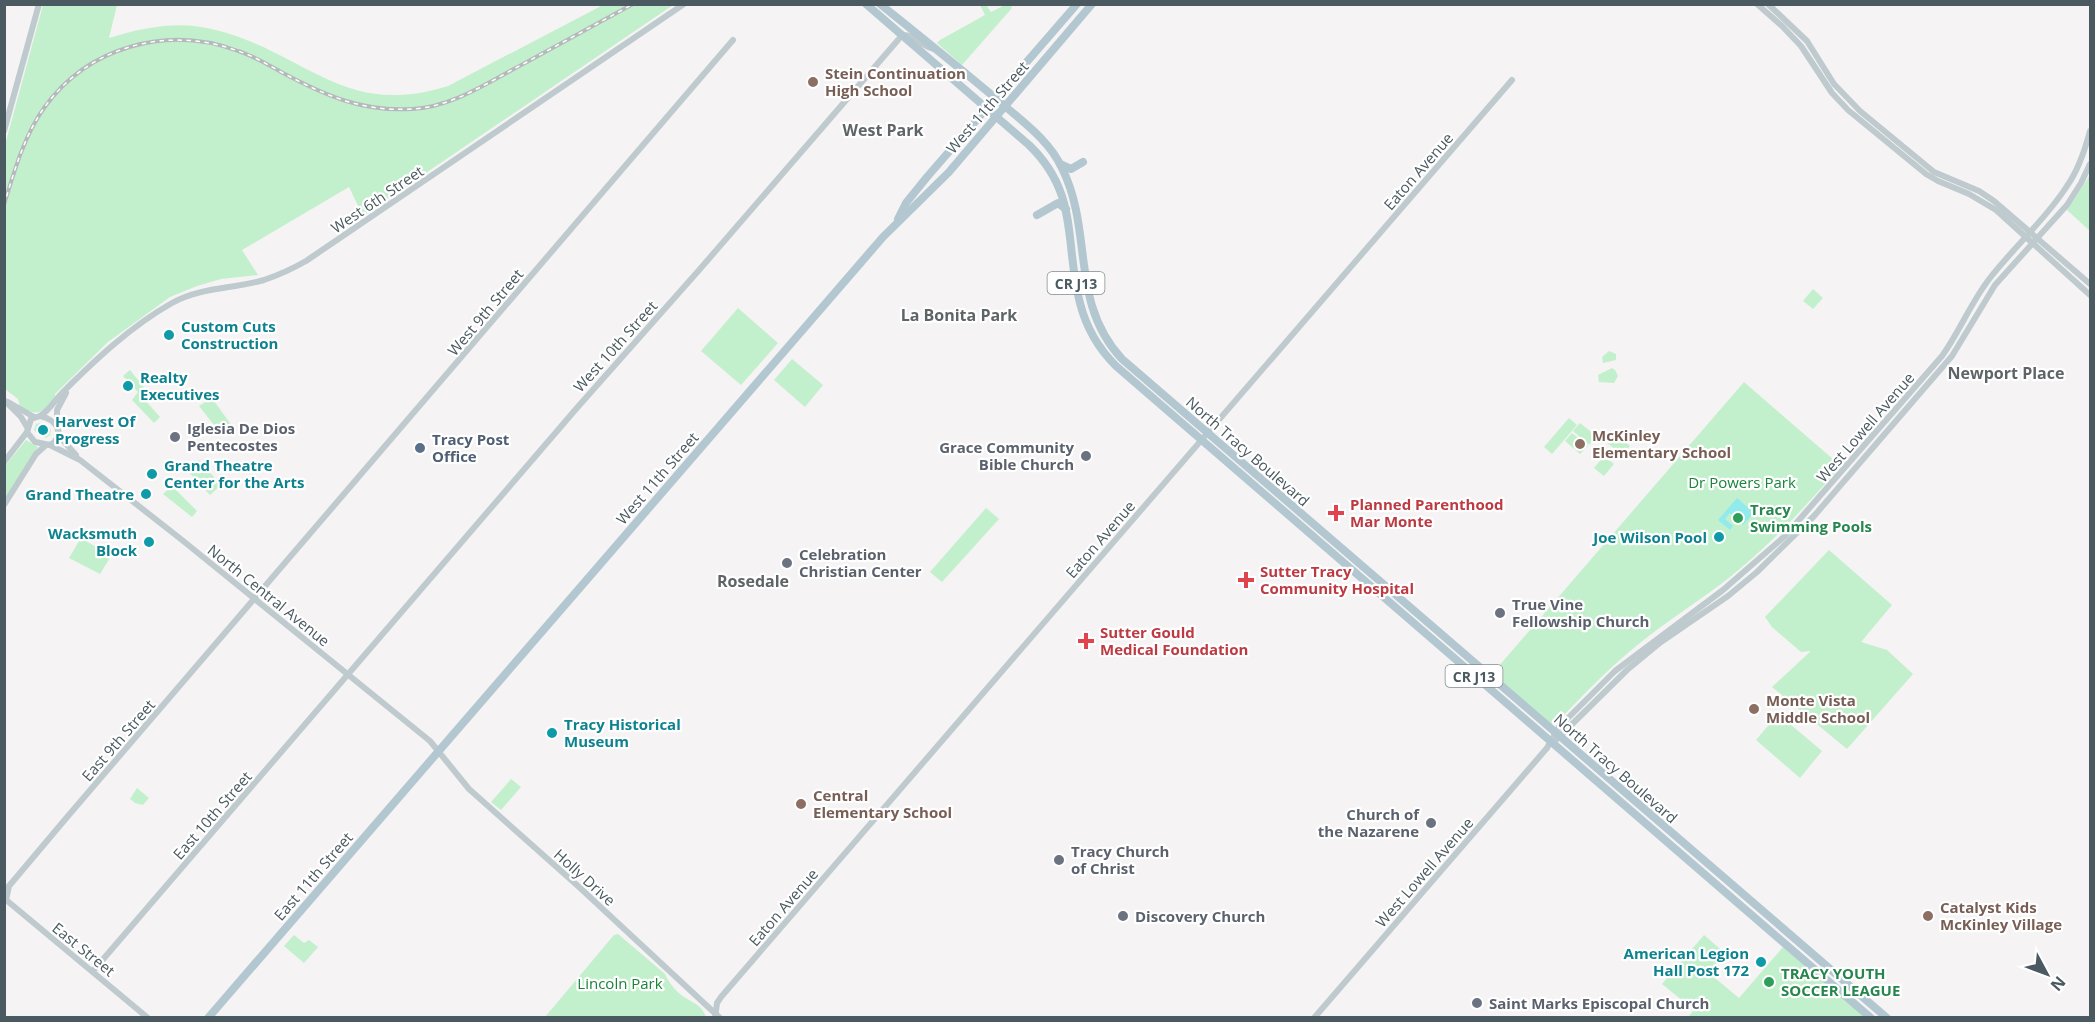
<svg xmlns="http://www.w3.org/2000/svg" width="2095" height="1022" font-family="'Open Sans',sans-serif">
  <rect width="100%" height="100%" fill="#f5f3f3"/>
  <!-- green -->
  <g fill="#c3f0cc">
    <path d="M43 5H117L109 38C144 27 180 20 216 30 307 53 343 119 448 86L603 5H673L364 215 362 214 349 187 242 250 258 275 221 279 197 286 170 297 108 342 55 394V397C42 413 39 417 20 407L18 399 5 389V145Z"/>
    <path d="M980 5H986L991 12 1005 5H1010L1012 8 962 65 937 43 940 40 985 15Z"/>
    <path d="M2090 175V231L2067 210Z"/>
    <path d="M1813 289 1823 298 1813 309 1803 301Z"/>
    <path d="M738 308 778 343 741 385 701 351Z"/>
    <path d="M1609 351 1616 354V360L1603 363 1602 357Z"/>
    <path d="M792 359 823 385 805 407 774 380Z"/>
    <path d="M1612 368 1615 370 1618 376 1614 383 1599 382 1598 375Z"/>
    <path d="M130 370 149 394 144 399 160 417 154 423 132 400 138 392 123 376Z"/>
    <path d="M1744 382 1834 460 1837 466 1836 472C1806 505 1777 538 1742 567 1713 592 1680 612 1650 635 1615 662 1585 692 1556 724H1551L1492 674Z"/>
    <path d="M212 398 232 426 221 434 199 406Z"/>
    <path d="M1569 418 1577 425 1552 454 1544 447Z"/>
    <path d="M1580 423 1596 436 1589 445 1573 431Z"/>
    <path d="M36 424C42 422 48 425 51 430L50 435 46 438 38 434 34 430Z"/>
    <path d="M1613 432 1630 446 1622 455 1605 441Z"/>
    <path d="M1572 433 1588 446 1580 454 1565 441Z"/>
    <path d="M26 440 38 447 5 501V466Z"/>
    <path d="M1604 456 1614 464 1604 476 1594 468Z"/>
    <path d="M199 460 221 485 210 495 187 470Z"/>
    <path d="M172 486 197 511 192 517 163 494Z"/>
    <path d="M986 508 999 519 942 582 930 572Z"/>
    <path d="M81 538 111 556 100 574 69 558Z"/>
    <path d="M1829 550 1892 605 1861 642 1887 650 1913 674 1847 749 1772 687 1811 651 1801 652 1772 627 1765 617Z"/>
    <path d="M1778 714 1822 751 1800 778 1756 740Z"/>
    <path d="M511 779 521 787 501 810 491 802Z"/>
    <path d="M137 788 149 798 143 805 135 803 130 799Z"/>
    <path d="M618 934 665 974C669 984 679 995 689 1000 698 1005 702 1007 706 1017H545L614 935Z"/>
    <path d="M294 935 304 943 309 940 318 947 304 963 284 946Z"/>
    <path d="M1704 935 1726 954 1709 973 1739 998 1783 947 1865 1017H1688L1694 1010 1662 984Z"/>
  </g>
  <!-- water -->
  <path fill="#91ebec" d="M1737 498 1754 513 1743 525 1730 513 1725 519 1733 526 1730 530 1718 520Z"/>
  <g fill="none" stroke-linecap="round" stroke-linejoin="round">
    <!-- tertiary -->
    <g stroke="#becace" stroke-width="6">
      <path d="M1757 4 1782 26 1801 46 1832 93 1848 110 1926 174 1938 181 1969 194 1996 210 2090 295"/>
      <path d="M1768 4 1807 41 1834 84 1860 111 1934 172 1979 191 1994 201 2090 284"/>
      <path d="M4 131 39 4"/>
      <path d="M4 400 21 417 27 427"/>
      <path d="M8 402 34 417"/>
      <path d="M40 416C50 410 54 401 62 393 95 360 131 326 172 303 201 287 233 289 264 280 279 275 292 269 306 261L684 4"/>
      <path d="M40 416C56 419 67 435 50 445L35 442 27 432 31 419Z"/>
      <path d="M57 426V410L66 393"/>
      <path d="M59 436 76 455"/>
      <path d="M50 445 80 460 182 540 430 741 469 789 578 886 720 1018"/>
      <path d="M4 462 27 432"/>
      <path d="M4 505 36 454 46 445"/>
      <path d="M1557 739 1627 670 1661 642 1728 596 1757 572 1814 516 1952 356 1995 285 2067 205 2081 183 2090 164"/>
      <path d="M5 899 148 1018"/>
      <path d="M6 900 9 886 68 816 733 40"/>
      <path d="M93 971 576 409 700 269 898 40 902 35C915 34 922 48 935 49"/>
      <path d="M715 1018 717 1003 721 997 1512 80"/>
      <path d="M1314 1018 1547 748 1559 727 1615 671 1723 590 1785 536 1942 356C1960 331 1971 302 1990 278 2015 246 2046 219 2067 186 2079 169 2085 150 2090 131"/>
    </g>
    <!-- primary -->
    <g stroke="#b3c7d0" stroke-width="8">
      <path d="M866 4 1029 145C1080 194 1064 243 1080 303 1086 327 1098 348 1116 366L1871 1018"/>
      <path d="M880 4C921 37 961 69 1000 102 1023 122 1049 140 1062 168 1094 233 1069 302 1122 359L1887 1018"/>
      <path d="M1060 164 1071 169 1083 162"/>
      <path d="M1037 215 1058 203 1066 209"/>
      <path d="M898 219 906 203 927 177 1077 4"/>
      <path d="M208 1018 883 237 949 172 1092 4"/>
    </g>
    <!-- rail casing -->
    <g stroke="#b5b9bc" stroke-width="4">
      <path id="rail" d="M4 205C14 172 24 136 44 108 88 46 168 25 238 51 254 56 268 65 283 73 326 96 363 112 412 109 453 107 490 81 525 63 561 43 597 24 633 4"/>
    </g>
    <!-- rail -->
    <use href="#rail" stroke="#fff" stroke-width="1.5" stroke-dasharray="4.5" stroke-linecap="butt"/>
  </g>
  <!-- markers -->
  <g fill="#8d6e63" stroke="#fff" stroke-width="2">
    <circle cx="813" cy="82" r="6"/>
    <circle cx="1580" cy="444" r="6"/>
    <circle cx="1754" cy="709" r="6"/>
    <circle cx="801" cy="804" r="6"/>
    <circle cx="1928" cy="916" r="6"/>
  </g>
  <g fill="#0f9aa8" stroke="#fff" stroke-width="2">
    <circle cx="169" cy="335" r="6"/>
    <circle cx="128" cy="386" r="6"/>
    <circle cx="43" cy="430" r="6"/>
    <circle cx="152" cy="474" r="6"/>
    <circle cx="146" cy="494" r="6"/>
    <circle cx="1719" cy="537" r="6"/>
    <circle cx="149" cy="542" r="6"/>
    <circle cx="552" cy="733" r="6"/>
    <circle cx="1761" cy="962" r="6"/>
  </g>
  <g fill="#6b7280" stroke="#fff" stroke-width="2">
    <circle cx="175" cy="437" r="6"/>
    <circle cx="1086" cy="456" r="6"/>
    <circle cx="787" cy="563" r="6"/>
    <circle cx="1500" cy="613" r="6"/>
    <circle cx="1431" cy="823" r="6"/>
    <circle cx="1059" cy="860" r="6"/>
    <circle cx="1123" cy="916" r="6"/>
    <circle cx="1477" cy="1003" r="6"/>
  </g>
  <circle fill="#5c6f8a" stroke="#fff" stroke-width="2" cx="420" cy="448" r="6"/>
  <g fill="#e0444e" stroke="#fff" stroke-width="2">
    <path d="M1333 504h6v6h6v6h-6v6h-6v-6h-6v-6h6z"/>
    <path d="M1243 571h6v6h6v6h-6v6h-6v-6h-6v-6h6z"/>
    <path d="M1083 632h6v6h6v6h-6v6h-6v-6h-6v-6h6z"/>
  </g>
  <g fill="#2e9e5b" stroke="#fff" stroke-width="2">
    <circle cx="1738" cy="518" r="6"/>
    <circle cx="1769" cy="982" r="6"/>
  </g>
  <g text-anchor="middle" dominant-baseline="central" stroke-width="4.5" stroke-linejoin="round" paint-order="stroke">
    <!-- shield labels -->
    <g fill="#fff" stroke="#808c90" stroke-width="1.5">
      <rect x="1047.5" y="272" width="57" height="22" rx="4.5"/>
      <rect x="1445.5" y="665" width="57" height="22" rx="4.5"/>
    </g>
    <g font-size="14" font-weight="bold" fill="#4a5a60">
      <text x="1076" y="283">CR J13</text>
      <text x="1474" y="676">CR J13</text>
    </g>
    <!-- education labels -->
    <g font-size="15" font-weight="bold" fill="#785e54" stroke="#fff" text-anchor="start">
      <text x="825" y="73">Stein Continuation<tspan x="825" dy="17">High School</tspan></text>
      <text x="1592" y="435">McKinley<tspan x="1592" dy="17">Elementary School</tspan></text>
      <text x="1766" y="700">Monte Vista<tspan x="1766" dy="17">Middle School</tspan></text>
      <text x="813" y="795">Central<tspan x="813" dy="17">Elementary School</tspan></text>
      <text x="1940" y="907">Catalyst Kids<tspan x="1940" dy="17">McKinley Village</tspan></text>
    </g>
    <!-- street labels -->
    <g font-size="15" fill="#4a5a60" stroke="#fff">
      <text transform="translate(987 107) rotate(-49)">West 11th Street</text>
      <text transform="translate(1418 171) rotate(-49)">Eaton Avenue</text>
      <text transform="translate(377 199) rotate(-34)">West 6th Street</text>
      <text transform="translate(485 312) rotate(-50)">West 9th Street</text>
      <text transform="translate(615 346) rotate(-48)">West 10th Street</text>
      <text transform="translate(1865 427) rotate(-49)">West Lowell Avenue</text>
      <text transform="translate(1248 451) rotate(41)">North Tracy Boulevard</text>
      <text transform="translate(657 478) rotate(-49)">West 11th Street</text>
      <text transform="translate(1100 539) rotate(-49)">Eaton Avenue</text>
      <text transform="translate(269 595) rotate(39)">North Central Avenue</text>
      <text transform="translate(118 740) rotate(-49)">East 9th Street</text>
      <text transform="translate(1616 768) rotate(41)">North Tracy Boulevard</text>
      <text transform="translate(212 815) rotate(-49)">East 10th Street</text>
      <text transform="translate(1424 872) rotate(-49)">West Lowell Avenue</text>
      <text transform="translate(313 876) rotate(-49)">East 11th Street</text>
      <text transform="translate(585 877) rotate(42)">Holly Drive</text>
      <text transform="translate(783 907) rotate(-49)">Eaton Avenue</text>
      <text transform="translate(84 949) rotate(39)">East Street</text>
    </g>
    <!-- culture labels -->
    <g font-size="15" font-weight="bold" fill="#0d838f" stroke="#fff" text-anchor="start">
      <text x="181" y="326">Custom Cuts<tspan x="181" dy="17">Construction</tspan></text>
      <text x="140" y="377">Realty<tspan x="140" dy="17">Executives</tspan></text>
      <text x="55" y="421">Harvest Of<tspan x="55" dy="17">Progress</tspan></text>
      <text x="164" y="465">Grand Theatre<tspan x="164" dy="17">Center for the Arts</tspan></text>
      <text x="134" y="494" text-anchor="end">Grand Theatre</text>
      <text x="137" y="533" text-anchor="end">Wacksmuth<tspan x="137" dy="17">Block</tspan></text>
      <text x="1707" y="537" text-anchor="end">Joe Wilson Pool</text>
      <text x="564" y="724">Tracy Historical<tspan x="564" dy="17">Museum</tspan></text>
      <text x="1749" y="953" text-anchor="end">American Legion<tspan x="1749" dy="17">Hall Post 172</tspan></text>
    </g>
    <!-- worship labels -->
    <g font-size="15" font-weight="bold" fill="#5b616d" stroke="#fff" text-anchor="start">
      <text x="187" y="428">Iglesia De Dios<tspan x="187" dy="17">Pentecostes</tspan></text>
      <text x="1074" y="447" text-anchor="end">Grace Community<tspan x="1074" dy="17">Bible Church</tspan></text>
      <text x="799" y="554">Celebration<tspan x="799" dy="17">Christian Center</tspan></text>
      <text x="1512" y="604">True Vine<tspan x="1512" dy="17">Fellowship Church</tspan></text>
      <text x="1419" y="814" text-anchor="end">Church of<tspan x="1419" dy="17">the Nazarene</tspan></text>
      <text x="1071" y="851">Tracy Church<tspan x="1071" dy="17">of Christ</tspan></text>
      <text x="1135" y="916">Discovery Church</text>
      <text x="1489" y="1003">Saint Marks Episcopal Church</text>
    </g>
    <!-- service labels -->
    <g font-size="15" font-weight="bold" fill="#4e5e75" stroke="#fff" text-anchor="start">
      <text x="432" y="439">Tracy Post<tspan x="432" dy="17">Office</tspan></text>
    </g>
    <!-- park labels -->
    <g font-size="15" fill="#19833a" stroke="#fff">
      <text x="1742" y="482">Dr Powers Park</text>
      <text x="620" y="983">Lincoln Park</text>
    </g>
    <!-- health labels -->
    <g font-size="15" font-weight="bold" fill="#be3a42" stroke="#fff" text-anchor="start">
      <text x="1350" y="504">Planned Parenthood<tspan x="1350" dy="17">Mar Monte</tspan></text>
      <text x="1260" y="571">Sutter Tracy<tspan x="1260" dy="17">Community Hospital</tspan></text>
      <text x="1100" y="632">Sutter Gould<tspan x="1100" dy="17">Medical Foundation</tspan></text>
    </g>
    <!-- leisure labels -->
    <g font-size="15" font-weight="bold" fill="#27864d" stroke="#fff" text-anchor="start">
      <text x="1750" y="509">Tracy<tspan x="1750" dy="17">Swimming Pools</tspan></text>
      <text x="1781" y="973">TRACY YOUTH<tspan x="1781" dy="17">SOCCER LEAGUE</tspan></text>
    </g>
    <!-- neighbourhood labels -->
    <g font-size="16" font-weight="bold" fill="#5f6467" stroke="#fff">
      <text x="883" y="130">West Park</text>
      <text x="959" y="315">La Bonita Park</text>
      <text x="2006" y="373">Newport Place</text>
      <text x="753" y="581">Rosedale</text>
    </g>
  </g>
  <!-- border -->
  <rect width="2095" height="1022" fill="none" stroke="#4a5a60" stroke-width="12"/>
  <!-- north arrow -->
  <g transform="translate(2047 974) rotate(131)" stroke="#ffffff" stroke-width="4.5" paint-order="stroke">
  <path d="M0-4.5L10 22L0 15L-10 22Z" fill="#4a5a60"/>
  <text y="-9" font-size="16" font-weight="bold" text-anchor="middle" fill="#4a5a60">N</text>
  </g>
</svg>
